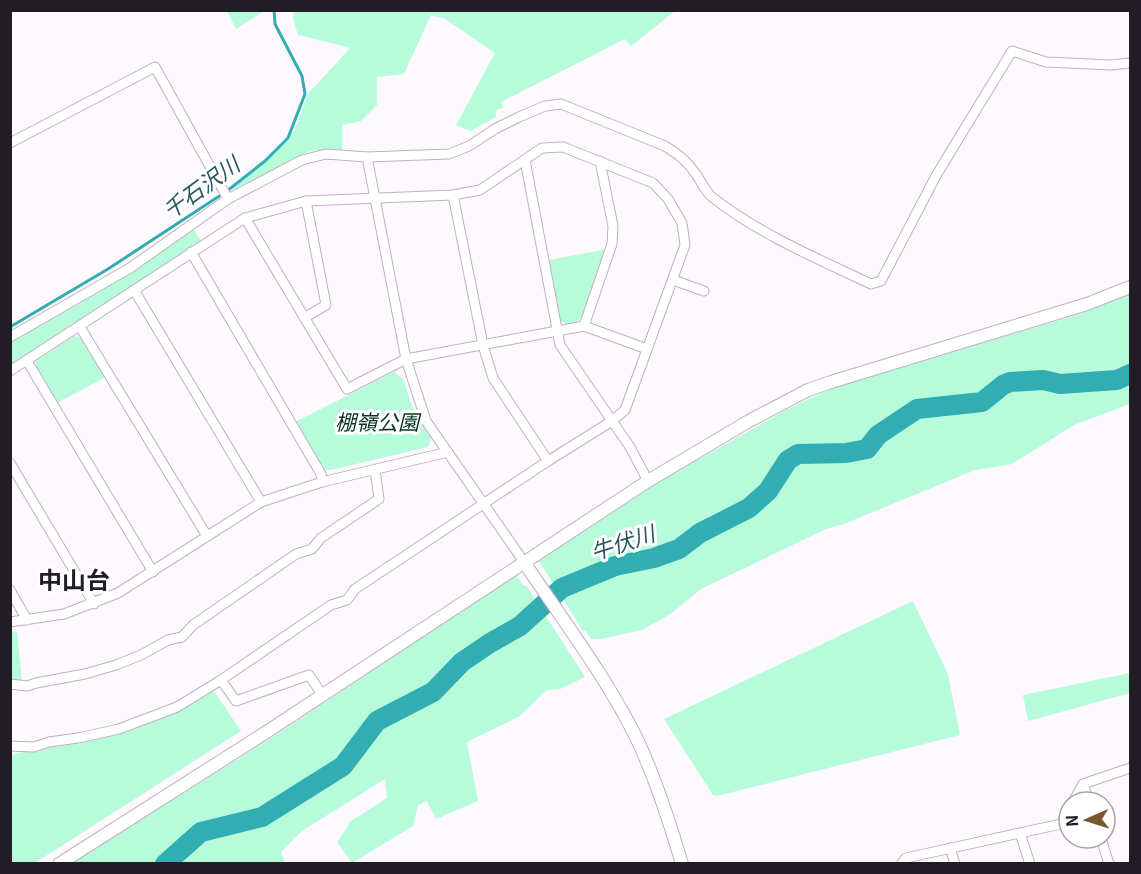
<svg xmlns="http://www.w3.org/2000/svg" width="1141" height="874" font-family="Georgia,'Noto Sans JP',serif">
  <rect width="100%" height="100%" fill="#fdf9fe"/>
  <!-- green -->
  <g fill="#b6fbda">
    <path d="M227 11H264L236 29Z"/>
    <path d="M294 11V10L675 11 631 46 625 39 501 102 503 108 496 110V117L471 131 456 125 495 53 445 19 431 15 404 74 377 77V105L361 121 342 125V150L331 149 310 151 230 191 289 140 298 122 307 95 350 48 298 35 293 19Z"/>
    <path d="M194 230 201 241 52 339 11 364V342L96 294Z"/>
    <path d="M607 249 582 316 577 322 566 324 560 320 549 260Z"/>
    <path d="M1130 293V404L1074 425 1012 464 975 470 844 524 826 529 701 589 672 613 642 630 601 639H591L586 631H583L539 561 540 559 667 477 786 410 836 386 1080 314Z"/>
    <path d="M74 336 83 338 106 377 57 403 36 370V361Z"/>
    <path d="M394 372 403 379 414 411 431 439 428 447 331 470 322 469 293 423Z"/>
    <path d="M516 575 524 586 526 585 585 677 560 689 547 690 520 716 469 741 467 743 478 801 436 819 427 801 418 805 413 826 352 863 337 842 351 821 387 798 385 779 302 831 281 852 285 863 70 864 273 737Z"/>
    <path d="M913 601 948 674 960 735 717 796 713 795 664 719Z"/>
    <path d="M10 632H17L22 682 11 679Z"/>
    <path d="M1130 673V693L1028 721 1023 695Z"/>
    <path d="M214 691 241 731 35 863H11L10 756 26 751 38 752 50 747 125 733 184 709Z"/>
  </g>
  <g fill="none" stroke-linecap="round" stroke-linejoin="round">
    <!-- stream -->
    <path stroke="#32aeb3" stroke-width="3" d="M10 327 108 269 227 191 265 161 288 138 305 94 302 76 275 24 274 10"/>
    <!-- river -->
    <path stroke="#32aeb3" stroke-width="20" d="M165 864 201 832 262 817 343 766 377 721 433 692 462 662 490 643 520 626 562 588 615 566 654 558 679 549 700 533 749 508 768 491 788 460 798 454 846 453 867 449 878 435 917 409 982 402 1003 385 1010 382 1043 380 1060 384 1117 380 1130 374"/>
    <!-- street casing -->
    <g stroke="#c0afc3" stroke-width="11">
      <g id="street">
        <path d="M10 143 155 67 228 199"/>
        <path d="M367 157 406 359 426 421 524 562"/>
        <path d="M525 160 560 345 630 447 648 481"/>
        <path d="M453 195 483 345 493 378 548 461"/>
        <path d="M245 218 347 389 406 359 584 326 647 349"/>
        <path d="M191 252 321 474 322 482"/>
        <path d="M673 280 704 291"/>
        <path d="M134 290 261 502"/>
        <path d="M304 318 326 305 306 201"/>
        <path d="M584 326 612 244 613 226 600 161"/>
        <path d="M80 327 207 536"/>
        <path d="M10 337 130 268 228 199 302 160 326 154 367 157 449 154 469 146 495 129 519 117 545 106 561 104 665 146C678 154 687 161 696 174 701 181 705 191 712 197 759 234 816 258 871 284L881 281 937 174 1012 51 1046 62 1111 65 1130 63"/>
        <path d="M27 361 153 572"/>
        <path d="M10 371 245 218 306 201 453 195 480 190 542 148 563 147 653 183 668 199 682 223 685 245 625 410 612 421 548 461 355 589 347 600 331 605 221 680 177 707 119 729 78 738 49 742 34 747 10 746"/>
        <path d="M10 463 94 604"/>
        <path d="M10 590 27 620"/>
        <path d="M10 622 64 614 118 593 261 502 322 482 448 452"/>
        <path d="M221 680 236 701 309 675 323 696"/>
        <path d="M10 684 27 686 36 683 85 674 116 665 141 655 168 640 182 637 193 625 296 554 312 549 321 538 379 499 375 470"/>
        <path d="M1083 784 1089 802"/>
        <path d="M1073 802 1083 784 1130 768"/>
        <path d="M1020 833 1030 864"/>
        <path d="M1101 838 1109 864"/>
        <path d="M950 848 955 864"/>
        <path d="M901 864 906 858 1061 824 1069 810"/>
      </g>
    </g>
    <!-- secondary casing -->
    <g stroke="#c0afc3" stroke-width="14">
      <g id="secondary">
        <path d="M524 562C562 619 604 674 635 735 655 776 669 820 682 864"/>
        <path d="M59 864 265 733 648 481 749 421 808 390 831 382 1087 304 1130 287"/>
      </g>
    </g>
    <!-- street -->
    <use href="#street" stroke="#fff" stroke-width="9"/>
    <!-- secondary -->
    <use href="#secondary" stroke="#fff" stroke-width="12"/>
  </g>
  <g text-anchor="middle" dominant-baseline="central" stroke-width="6" stroke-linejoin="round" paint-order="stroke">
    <!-- park labels -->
    <g font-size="21" font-style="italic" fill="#083222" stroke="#fff">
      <text x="377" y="421">棚嶺公園</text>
    </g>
    <!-- water labels -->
    <g font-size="22" font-style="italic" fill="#27595b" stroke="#fff">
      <text transform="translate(200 186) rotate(-36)">千石沢川</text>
      <text transform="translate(622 541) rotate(-18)">牛伏川</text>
    </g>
    <!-- quarter labels -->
    <g font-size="24" font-weight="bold" fill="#221c24" stroke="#fff">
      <text x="74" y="578">中山台</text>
    </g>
  </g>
  <!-- border -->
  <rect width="1141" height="874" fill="none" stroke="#221c24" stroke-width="24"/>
  <!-- north arrow -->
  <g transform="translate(1087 820) rotate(267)"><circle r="28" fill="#ffffff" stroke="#a7a4a7" stroke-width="1.5"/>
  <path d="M0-4.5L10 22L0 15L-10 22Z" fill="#79562e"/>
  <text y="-9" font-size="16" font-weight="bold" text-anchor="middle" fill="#221c24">N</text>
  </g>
</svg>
